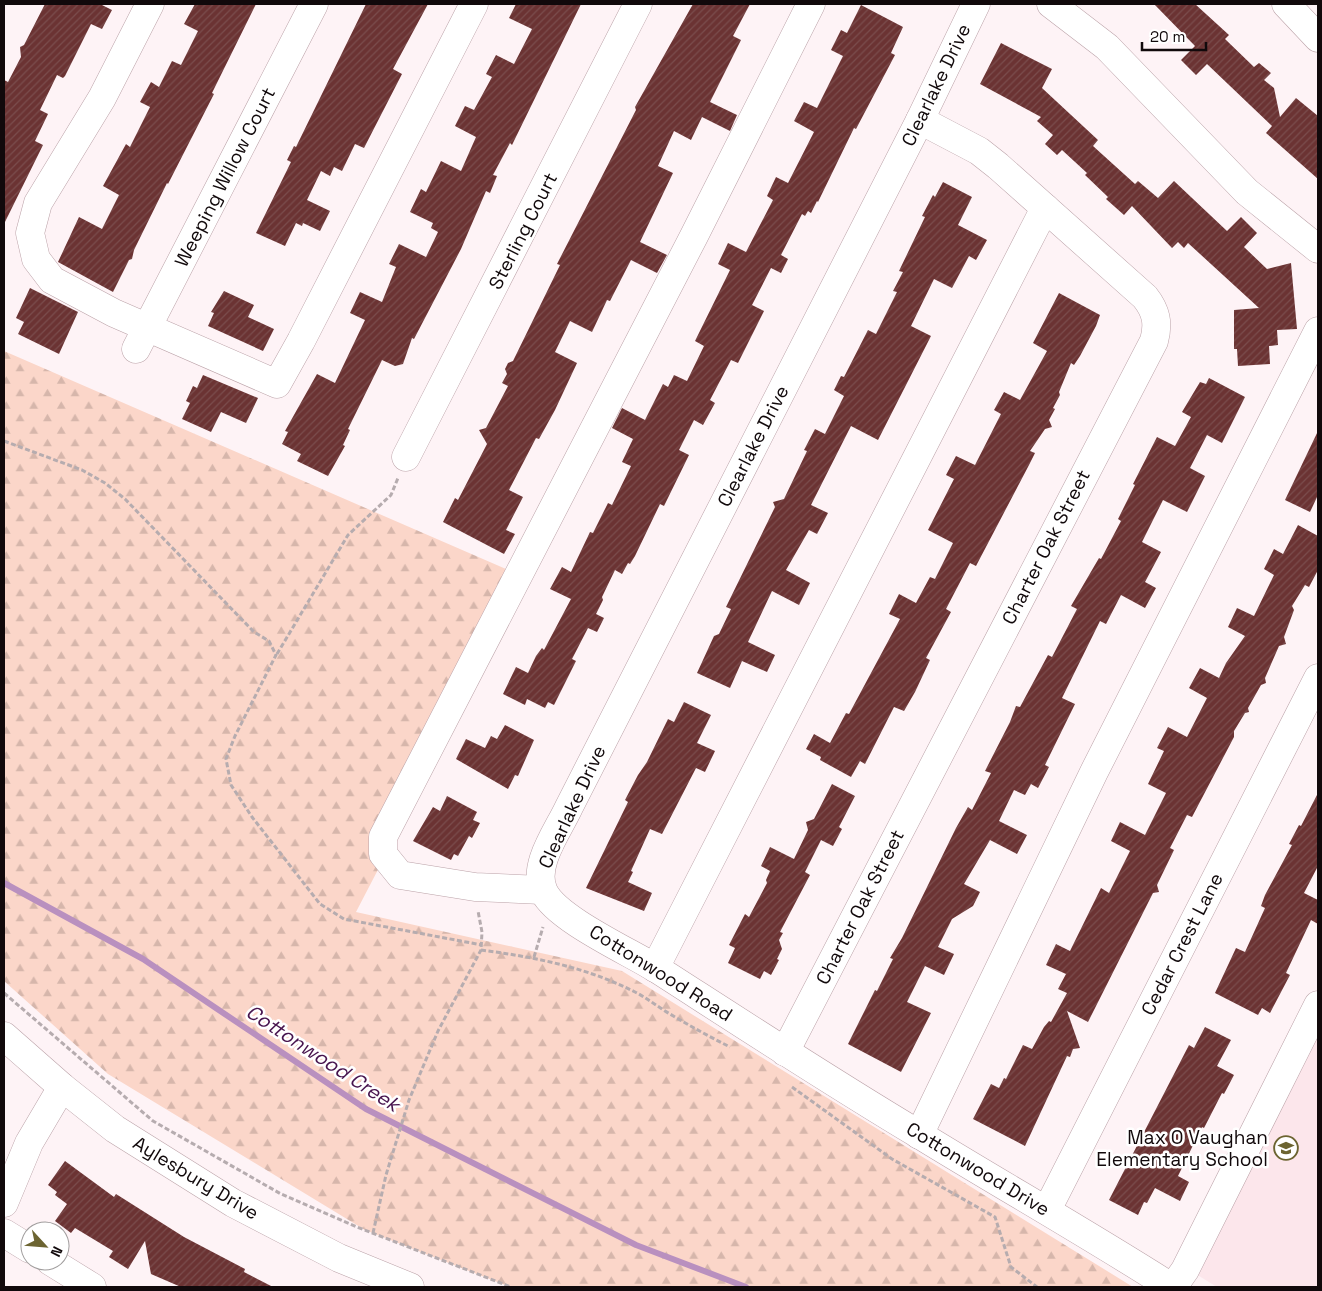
<svg xmlns="http://www.w3.org/2000/svg" width="1322" height="1291" font-family="'Space Grotesk',sans-serif">
  <defs>
    <pattern id="forest-firs" width="22" height="20" patternUnits="userSpaceOnUse" patternTransform="scale(1.25)"><rect width="22" height="20" fill="#fbd6c9"/><path d="M5 1l3.5 6h-7zM16 11l3.5 6h-7z" fill="#d6b6ab"/></pattern>
    <pattern id="building-hatch" width="6" height="6" patternUnits="userSpaceOnUse" patternTransform="scale(1.25)"><rect width="6" height="6" fill="#6b3333"/><path d="M-1 1l2-2M0 6l6-6M5 7l2-2" fill="none" stroke="#7a4d4d"/></pattern>
  </defs>
  <rect width="100%" height="100%" fill="#fef3f6"/>
  <!-- built -->
  <path fill="#fce6eb" d="M1318 1024V1287H1217L1191 1271Z"/>
  <!-- forest -->
  <path fill="url(#forest-firs)" d="M4 351 529 579 356 912 622 971 1133 1287H510L365 1230 108 1074 4 981Z"/>
  <g fill="none" stroke-linecap="round" stroke-linejoin="round">
    <!-- stream -->
    <path stroke="#b990bf" stroke-width="6" d="M4 883 143 959 366 1109 636 1245 746 1287"/>
  </g>
  <!-- building -->
  <g fill="url(#building-hatch)">
    <path d="M45 4H100L112 10 102 29 91 24 65 76 63 78 57 75 40 110 48 114 35 141 43 145 4 224V80L8 82 21 57 20 47 24 45Z"/>
    <path d="M195 4H256L212 93 214 94 168 184 167 183 134 250 132 259 129 260 113 292 58 262 79 217 102 229 119 195 103 186 126 144 130 147 150 107 140 102 151 82 159 87 172 61 181 65 198 31 184 24Z"/>
    <path d="M366 4H428L393 69 402 74 364 148 355 144 342 171 334 167 330 176 321 171 307 200 330 211 320 231 303 223 302 226 296 223 285 246 256 233 291 162 287 160 294 146 296 147Z"/>
    <path d="M516 4H581L512 145 510 143 493 175 497 176 490 193 486 191 461 249 414 339 412 338 403 364 395 366 382 360 348 429 350 430 343 445 345 446 328 476 297 461 301 454 282 444 288 432 285 431 317 374 335 383 365 320 350 313 360 292 382 302 396 267 389 264 399 244 426 257 438 232 431 228 433 223 410 212 421 189 426 192 441 161 461 171 476 137 455 126 465 106 474 110 492 77 486 74 496 55 514 64 532 29 509 18Z"/>
    <path d="M693 4H750L733 36 741 40 710 102 737 115 730 131 702 117 691 140 674 131 658 166 673 173 640 242 667 255 657 273 631 260 610 301 607 300 592 332 570 321 555 352 577 363 555 410 539 439 536 438 509 490 523 497 506 530 515 534 504 554 443 522 455 498 458 500 487 444 479 430 486 428 508 386 502 383 507 374 505 369 508 363 513 361 560 265 557 264 636 110 635 107Z"/>
    <path d="M1154 4H1195L1229 35 1225 39 1254 67 1259 63 1271 73 1264 80 1274 88 1280 117 1296 98 1318 116V179L1266 133 1272 126 1207 64 1196 75 1181 60 1195 46Z"/>
    <path d="M861 5 903 27 891 53 895 55 856 129 854 128 818 202 817 201 811 213 808 211 805 216 802 214 781 255 788 259 781 273 771 268 752 305 764 311 738 363 731 360 710 400 715 403 703 425 694 420 679 450 689 455 664 506 660 504 635 556 630 564 628 563 622 574 615 570 602 597 603 600 596 614 604 618 597 632 588 628 572 659 576 661 554 705 548 702 545 708 527 699 525 705 503 694 516 667 528 673 536 656 542 648 544 650 571 599 550 589 562 567 571 572 590 532 593 533 608 503 612 505 631 466 622 462 633 439 612 428 622 408 645 420 663 384 668 387 674 375 687 381 704 346 695 341 730 270 718 264 728 243 746 252 773 200 767 196 776 177 788 183 814 132 794 121 804 102 817 108 843 56 831 50 841 30 847 33Z"/>
    <path d="M1001 43 1052 69 1042 88 1098 140 1093 146 1135 184 1138 181 1158 198 1174 181 1227 231 1241 217 1257 233 1244 247 1267 269 1291 263 1297 329 1277 330 1278 345 1269 346 1270 364 1238 366 1237 349H1234V310L1259 308 1188 243 1184 248 1178 242 1172 248 1132 206 1124 215 1106 199 1108 197 1085 175 1087 173 1062 150 1057 155 1045 144 1053 135 1037 121 1041 117 980 84Z"/>
    <path d="M943 182 972 197 958 225 987 240 976 260 969 256 952 288 934 279 911 326 931 336 878 440 851 426 811 505 828 513 817 534 809 530 786 570 810 583 799 605 772 591 748 642 775 655 767 672 742 661 730 688 697 673 714 636 719 634 731 609 726 607 775 507 773 502 784 499 807 451 804 450 815 429 825 434 844 396 834 390 841 376 844 377 868 330 876 334 897 292 893 291 903 272 899 271 925 217 922 216 933 195 935 197Z"/>
    <path d="M30 288 78 312 59 354 18 334 24 322 16 318Z"/>
    <path d="M224 291 254 305 248 317 274 329 263 351 208 326 214 313 211 312Z"/>
    <path d="M1059 293 1100 315 1096 326 1080 356 1074 365 1071 363 1059 392 1060 395 1053 408 1055 409 1049 420 1052 427 1045 429 1030 451 1035 453 1029 465 976 566 970 563 946 609 951 612 926 658 930 660 915 692 904 711 894 707 865 764 860 761 851 777 820 760 821 757 806 749 814 734 830 743 846 713 849 714 900 619 889 614 899 594 916 603 930 577 935 579 953 543 928 530 954 479 946 475 956 456 975 465 1001 414 994 410 1004 392 1020 400 1047 351 1033 343Z"/>
    <path d="M203 375 258 398 246 423 221 412 211 432 182 419 190 403 186 401 193 386 197 388Z"/>
    <path d="M1209 378 1245 397 1222 443 1207 435 1190 468 1205 476 1187 512 1163 500 1142 542 1161 552 1145 582 1156 588 1145 608 1121 595 1106 624 1100 621 1062 698 1075 704 1045 765 1049 767 1038 788 1031 784 1025 795 1014 790 999 821 1027 835 1017 854 990 840 964 884 980 892 973 906 952 919 938 947 954 954 944 975 925 966 907 1002 931 1013 901 1072 848 1044 875 990 877 991 893 959 890 958 902 938 956 828 968 807 972 810 991 773 985 771 1010 722 1016 706 1020 707 1048 655 1052 657 1077 609 1071 606 1099 558 1101 559 1121 521 1118 519 1135 485 1133 484 1157 437 1175 446 1191 417 1182 412 1200 382 1206 384Z"/>
    <path d="M1318 431V495L1310 512 1285 500Z"/>
    <path d="M1298 525 1318 536V570L1309 587 1305 585 1292 606 1294 610 1284 637 1286 644 1279 646 1265 678 1266 683 1261 685 1248 708 1249 712 1245 713 1234 731V737L1192 817 1187 815 1170 848 1174 850 1157 885 1159 892 1153 893 1088 1022 1067 1011 1080 1048 1073 1049 1070 1057 1067 1056 1025 1146 973 1119 991 1084 999 1088 1004 1078 1006 1079 1023 1045 1032 1049 1044 1027 1049 1021 1051 1022 1067 993 1058 989 1066 974 1046 965 1056 944 1070 951 1101 888 1109 893 1130 851 1111 841 1120 822 1145 835 1166 793 1148 784 1164 751 1157 748 1168 727 1187 737 1207 698 1189 688 1200 668 1219 678 1226 663 1245 636 1228 627 1237 608 1254 616 1274 575 1264 569 1274 549 1283 554Z"/>
    <path d="M684 702 711 715 697 743 715 751 705 772 696 768 662 834 650 829 631 871 633 872 628 882 652 893 644 911 586 888 628 802 625 800 638 775 647 762 668 719 674 722Z"/>
    <path d="M505 725 534 740 518 776 515 775 508 789 456 759 466 739 485 748 491 736 497 739Z"/>
    <path d="M832 784 855 796 839 827 842 829 833 846 821 840 805 872 810 875 780 932 783 933 779 940 782 949 777 959 779 960 771 975 764 971 760 979 728 963 735 948 729 945 745 914 749 917 767 883 766 880 770 871 761 866 770 847 794 859 808 830 806 822 814 819Z"/>
    <path d="M1318 793V866L1304 893 1318 900V924L1311 920 1286 973 1290 975 1270 1013 1262 1008 1258 1015 1215 993 1236 948 1245 952 1265 908 1261 906 1265 895 1292 845 1289 844 1299 825 1301 826Z"/>
    <path d="M447 796 477 812 473 820 480 823 472 838 469 836 458 856 454 854 451 860 413 841 433 807 440 811Z"/>
    <path d="M1205 1027 1231 1040 1217 1066 1234 1075 1224 1094 1222 1093 1204 1128 1202 1127 1178 1176 1189 1182 1180 1201 1155 1188 1147 1203 1144 1202 1138 1215 1109 1200 1189 1045 1194 1048Z"/>
    <path d="M65 1161 114 1197 116 1194 184 1237 245 1269 244 1272 273 1287H181L151 1274 145 1241 128 1269 109 1257 113 1251 75 1228 71 1233 55 1221 67 1204 55 1195 57 1192 48 1185Z"/>
  </g>
  <g fill="none" stroke-linecap="round" stroke-linejoin="round">
    <!-- minor casing -->
    <g stroke="#bba2a8" stroke-width="29">
      <g id="minor">
        <path d="M150 4 102 98 38 203 30 233 36 259 52 280 114 313 277 384 301 341 474 4"/>
        <path d="M976 4 920 120 569 807C558 831 531 866 544 892 557 919 630 952 657 969 744 1025 831 1082 920 1135 1003 1186 1088 1234 1171 1287"/>
        <path d="M1051 4 1107 47 1247 192 1318 249"/>
        <path d="M1286 4 1318 38"/>
        <path d="M136 349 314 4"/>
        <path d="M406 457 638 4"/>
        <path d="M542 890 475 887 400 875 383 854V837L694 236 811 4"/>
        <path d="M655 968 1045 208"/>
        <path d="M4 1036 62 1087 115 1129 233 1203 339 1258 410 1287"/>
        <path d="M785 1052 1154 341C1159 323 1156 311 1145 297L998 166 979 151 920 120"/>
        <path d="M919 1135 1094 772 1318 331"/>
        <path d="M4 1203 29 1143 62 1087"/>
        <path d="M1047 1210 1318 678"/>
        <path d="M4 1233 30 1249"/>
        <path d="M50 1261 92 1287"/>
        <path d="M1173 1287 1185 1270 1318 1005"/>
      </g>
    </g>
    <!-- path -->
    <g stroke="#b6acaf" stroke-width="3" stroke-dasharray="5 2.5" stroke-linecap="butt">
      <path d="M4 441 82 470 105 483 125 499 254 632 269 641 276 655 235 736 226 759 231 785 252 817 320 904 344 919 482 945"/>
      <path d="M277 654 348 535 391 495 398 478"/>
      <path d="M481 950C534 957 586 967 635 992 647 998 658 1007 670 1014 690 1026 710 1037 730 1047"/>
      <path d="M534 957 543 927"/>
      <path d="M4 993 153 1121 281 1194 357 1227 511 1287"/>
      <path d="M792 1087 892 1159 995 1217 1011 1267 1037 1287"/>
      <path d="M373 1233 386 1175 409 1100 438 1031 481 950 482 932 478 911"/>
    </g>
    <!-- minor -->
    <use href="#minor" stroke="#fff" stroke-width="28"/>
  </g>
  <!-- icons -->
  <defs>
    <g id="school-ring" transform="scale(1.25)"><circle r="9.5" fill="#fff" stroke="#6c6431" stroke-width="1.5"/><path d="M0-5L7-2L0 1L-7-2ZM-4 1L0 2.5L4 1V4Q0 6-4 4Z" fill="#6c6431"/></g>
  </defs>
  <g fill-rule="evenodd">
    <use href="#school-ring" x="1286" y="1148"/>
  </g>
  <g text-anchor="middle" dominant-baseline="central" stroke-width="5" stroke-linejoin="round" paint-order="stroke">
    <!-- street labels -->
    <g font-size="19" fill="#11090b" stroke="#fff">
      <text transform="translate(936 85) rotate(-64)">Clearlake Drive</text>
      <text transform="translate(225 177) rotate(-63)">Weeping Willow Court</text>
      <text transform="translate(523 231) rotate(-63)">Sterling Court</text>
      <text transform="translate(753 446) rotate(-63)">Clearlake Drive</text>
      <text transform="translate(1046 547) rotate(-63)">Charter Oak Street</text>
      <text transform="translate(572 807) rotate(-65)">Clearlake Drive</text>
      <text transform="translate(860 907) rotate(-63)">Charter Oak Street</text>
      <text transform="translate(1182 944) rotate(-63)">Cedar Crest Lane</text>
      <text transform="translate(661 973) rotate(32)">Cottonwood Road</text>
      <text transform="translate(978 1169) rotate(31)">Cottonwood Drive</text>
      <text transform="translate(196 1178) rotate(31)">Aylesbury Drive</text>
    </g>
    <!-- poi labels -->
    <g font-size="19" fill="#11090b" stroke="#fff" text-anchor="end">
      <text x="1268" y="1137">Max O Vaughan<tspan x="1268" dy="22">Elementary School</tspan></text>
    </g>
    <!-- water labels -->
    <g font-size="20" font-style="italic" fill="#47144e" stroke="#fff">
      <text transform="translate(323 1058) rotate(33)">Cottonwood Creek</text>
    </g>
  </g>
  <!-- border -->
  <rect width="1322" height="1291" fill="none" stroke="#11090b" stroke-width="10"/>
  <!-- north arrow -->
  <g transform="translate(45 1246) rotate(116)"><circle r="24" fill="#ffffff" stroke="#a09d9d"/>
  <path d="M0-4L9 19L0 12L-9 19Z" fill="#6c6431"/>
  <text y="-8" font-size="14" font-weight="bold" text-anchor="middle" fill="#11090b">N</text>
  </g>
  <!-- scale -->
  <path d="M1142 42v8h64v-8" fill="none" stroke="#11090b" stroke-width="2.5"/>
  <text x="1150" y="42" font-size="15" fill="#11090b" stroke="#ffffff" stroke-width="4" paint-order="stroke">20 m</text>
</svg>
